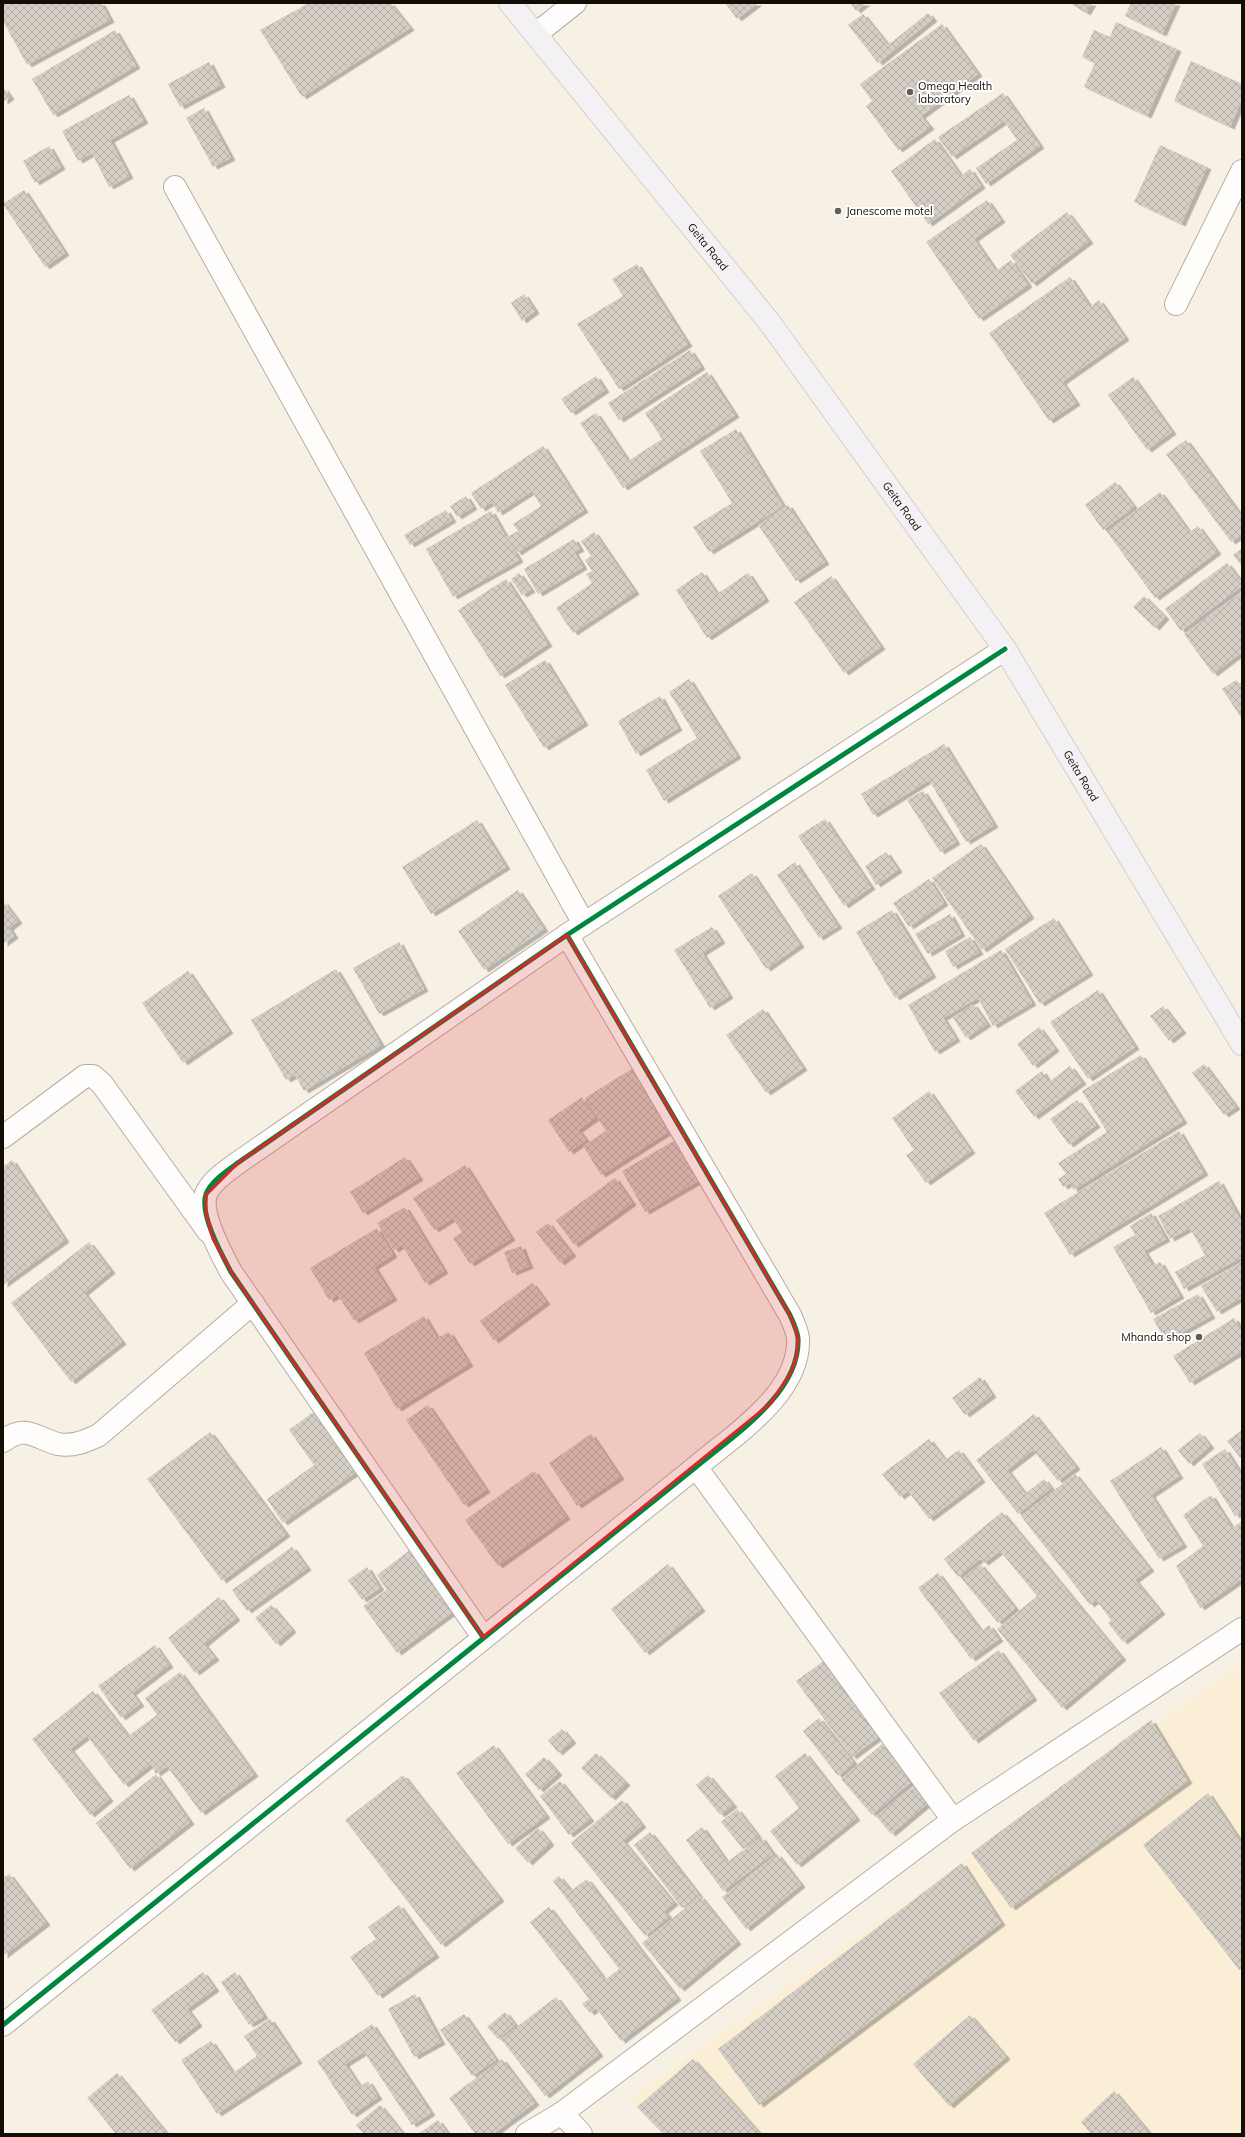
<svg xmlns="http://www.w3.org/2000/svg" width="1245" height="2137" font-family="Mulish,sans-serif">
  <defs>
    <pattern id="building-cross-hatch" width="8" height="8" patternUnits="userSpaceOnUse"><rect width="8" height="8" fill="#d4cec4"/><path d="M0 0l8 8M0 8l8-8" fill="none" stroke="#b5b0a7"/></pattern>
    <filter id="shadow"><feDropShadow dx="4.5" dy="2.5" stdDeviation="0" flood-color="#0004"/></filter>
  </defs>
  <rect width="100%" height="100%" fill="#f7f1e5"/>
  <!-- built -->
  <path fill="#faeed6" d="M1242 1663V2134H664L631 2097Z"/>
  <!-- building -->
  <g fill="url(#building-cross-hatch)" filter="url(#shadow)">
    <path d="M3 3H101L110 20 27 65 3 21Z"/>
    <path d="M309 3H390L410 28 302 97 260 30Z"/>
    <path d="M725 3H758L737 19Z"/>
    <path d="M850 3H866L856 11Z"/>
    <path d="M1070 3H1092L1086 13Z"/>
    <path d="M1131 3H1176L1162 34 1125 16Z"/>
    <path d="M928 13 933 19 878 63 848 25 863 14 888 45Z"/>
    <path d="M1116 22 1177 49 1147 116 1084 87 1095 63 1082 57 1094 30 1110 37Z"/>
    <path d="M942 24 978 74 921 116 930 127 898 150 866 106 872 101 860 84Z"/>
    <path d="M115 30 136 66 53 115 32 79Z"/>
    <path d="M1191 61 1242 84V99L1230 127 1174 101Z"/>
    <path d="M209 62 221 85 180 107 168 84Z"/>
    <path d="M3 87 10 97 3 102Z"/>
    <path d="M1003 93 1040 146 986 184 976 168 1017 140 1004 121 952 157 938 137Z"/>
    <path d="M129 95 144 121 110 140 129 176 109 187 92 153 78 161 62 131Z"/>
    <path d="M204 108 231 158 213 167 186 118Z"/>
    <path d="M935 139 961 176 970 169 981 186 928 224 891 171Z"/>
    <path d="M1160 145 1207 167 1181 224 1134 202Z"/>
    <path d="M49 146 61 167 35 183 23 161Z"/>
    <path d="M24 190 65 253 45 267 3 204Z"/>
    <path d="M987 200 1001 220 974 239 996 271 1011 260 1028 285 979 319 926 242Z"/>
    <path d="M1067 212 1089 241 1032 284 1010 255Z"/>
    <path d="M637 264 688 344 619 389 577 324 623 296 612 279Z"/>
    <path d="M1070 277 1090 307 1099 300 1125 338 1062 382 1076 403 1049 421 989 333Z"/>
    <path d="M524 294 535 311 522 321 511 303Z"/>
    <path d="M690 350 701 367 619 420 608 403Z"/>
    <path d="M707 372 735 415 623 488 580 423 596 413 628 461 662 439 645 413Z"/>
    <path d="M596 376 605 390 571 413 561 399Z"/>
    <path d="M1133 377 1172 432 1147 450 1108 395Z"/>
    <path d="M736 429 783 506 709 552 693 527 732 503 700 451Z"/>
    <path d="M1186 440 1242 517V534L1231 542 1166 454Z"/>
    <path d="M543 446 584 510 517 553 507 537 518 531 513 524 541 506 532 491 498 513 492 502 481 509 471 493Z"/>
    <path d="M1115 482 1134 507 1103 530 1085 505Z"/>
    <path d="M1160 492 1189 532 1198 526 1217 552 1155 598 1107 532Z"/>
    <path d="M466 496 473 507 457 517 450 506Z"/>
    <path d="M788 505 825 562 796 581 758 525Z"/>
    <path d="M446 510 452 520 410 545 404 535Z"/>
    <path d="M491 511 519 560 453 597 426 549Z"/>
    <path d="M594 532 635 592 573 633 556 608 592 583 586 574 592 571 585 560 591 556 581 541Z"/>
    <path d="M574 539 580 549 574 552 583 567 538 594 524 569Z"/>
    <path d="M1242 548V566L1233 555Z"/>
    <path d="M1227 563 1242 583V586L1181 631 1165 609Z"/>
    <path d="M702 572 717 594 748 573 765 599 707 638 676 590Z"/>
    <path d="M519 573 531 590 522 595 511 579Z"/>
    <path d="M831 576 881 647 844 673 794 602Z"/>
    <path d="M506 579 548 644 500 676 458 610Z"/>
    <path d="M1242 592V652L1213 674 1184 634Z"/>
    <path d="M1144 596 1165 617 1155 628 1133 607Z"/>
    <path d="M545 660 584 723 544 748 505 685Z"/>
    <path d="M689 679 737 756 664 801 646 770 697 738 669 692Z"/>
    <path d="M1236 680 1240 685 1242 684V719L1222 689Z"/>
    <path d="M660 696 678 728 636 754 618 721Z"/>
    <path d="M944 744 994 825 966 842 929 780 873 815 861 794Z"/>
    <path d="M923 791 956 842 940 852 907 800Z"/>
    <path d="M825 819 871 887 844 906 798 836Z"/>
    <path d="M477 820 506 867 431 914 402 867Z"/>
    <path d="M981 844 1030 916 982 950 932 878Z"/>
    <path d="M886 852 898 870 876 885 865 866Z"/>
    <path d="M795 862 838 926 819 938 777 875Z"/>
    <path d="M752 873 800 945 766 969 718 896Z"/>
    <path d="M929 879 944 903 909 927 893 903Z"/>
    <path d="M518 890 544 929 484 970 458 931Z"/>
    <path d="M3 901 18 921 9 928 14 936 3 944Z"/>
    <path d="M892 910 932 975 895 998 856 932Z"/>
    <path d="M950 914 961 934 928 954 915 934Z"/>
    <path d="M1054 918 1089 973 1040 1004 1005 949Z"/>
    <path d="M712 927 721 941 702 953 729 996 710 1008 674 950Z"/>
    <path d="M970 937 979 952 953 967 945 951Z"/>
    <path d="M399 942 424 989 379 1014 353 968Z"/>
    <path d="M1001 950 1032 1003 993 1026 978 998 943 1018 956 1039 935 1052 908 1005Z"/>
    <path d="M336 969 381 1045 304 1091 295 1075 286 1080 251 1020Z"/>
    <path d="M188 971 229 1031 183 1063 142 1003Z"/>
    <path d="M1098 990 1135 1047 1088 1079 1050 1022Z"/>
    <path d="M973 1004 987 1024 966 1038 953 1018Z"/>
    <path d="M1163 1006 1182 1031 1169 1041 1150 1016Z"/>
    <path d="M763 1009 803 1068 766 1093 726 1035Z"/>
    <path d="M1039 1027 1055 1049 1033 1066 1017 1044Z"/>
    <path d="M1141 1055 1183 1121 1073 1190 1071 1183 1063 1187 1058 1179 1066 1174 1058 1163 1107 1132 1082 1091Z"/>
    <path d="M1204 1064 1236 1107 1224 1115 1192 1073Z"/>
    <path d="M638 1065 677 1126 601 1175 583 1146 606 1131 585 1098Z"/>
    <path d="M1070 1066 1082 1082 1034 1117 1015 1091 1042 1071 1049 1082Z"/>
    <path d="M929 1091 971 1151 926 1183 906 1155 914 1150 892 1118Z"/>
    <path d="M582 1097 595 1118 578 1130 586 1140 569 1152 548 1120Z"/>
    <path d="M1077 1100 1096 1125 1069 1145 1050 1119Z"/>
    <path d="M1179 1131 1204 1173 1070 1255 1044 1213Z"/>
    <path d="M682 1136 705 1177 645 1212 622 1171Z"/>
    <path d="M405 1157 419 1178 363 1213 350 1192Z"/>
    <path d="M12 1160 65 1240 3 1285V1167Z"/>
    <path d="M465 1165 511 1238 470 1264 453 1238 462 1232 453 1218 434 1230 413 1198Z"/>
    <path d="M615 1178 632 1203 574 1245 556 1220Z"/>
    <path d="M1219 1181 1242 1223V1257L1184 1289 1175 1272 1205 1255 1190 1228 1170 1239 1158 1216Z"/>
    <path d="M405 1207 444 1271 425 1283 402 1245 394 1250 377 1223Z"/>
    <path d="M1151 1213 1166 1239 1144 1251 1153 1266 1160 1262 1180 1296 1151 1313 1113 1247 1135 1235 1130 1226Z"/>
    <path d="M548 1223 572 1254 560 1263 536 1232Z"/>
    <path d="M377 1228 393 1255 374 1267 393 1298 354 1321 338 1295 329 1300 310 1268Z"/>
    <path d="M89 1242 111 1271 84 1293 122 1342 71 1382 11 1303Z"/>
    <path d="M521 1246 529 1266 512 1273 504 1252Z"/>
    <path d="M1242 1262V1297L1217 1312 1201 1286Z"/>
    <path d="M532 1283 546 1302 494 1341 480 1321Z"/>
    <path d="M1198 1294 1211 1316 1166 1341 1153 1319Z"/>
    <path d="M424 1316 437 1338 449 1332 469 1364 397 1409 364 1353Z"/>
    <path d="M1234 1318 1242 1332V1351L1190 1383 1173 1356Z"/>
    <path d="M980 1377 992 1395 965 1415 952 1398Z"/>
    <path d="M428 1405 486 1490 464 1505 406 1420Z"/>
    <path d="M316 1410 359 1470 283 1523 267 1499 314 1465 289 1430Z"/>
    <path d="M1034 1414 1076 1467 1058 1481 1033 1450 1007 1470 1025 1494 1044 1479 1051 1488 1018 1514 976 1460Z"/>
    <path d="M1242 1430V1460L1227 1441Z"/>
    <path d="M210 1432 286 1534 222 1581 147 1479Z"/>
    <path d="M1200 1433 1210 1446 1189 1464 1178 1450Z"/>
    <path d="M591 1434 620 1477 577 1506 549 1463Z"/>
    <path d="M929 1439 945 1460 959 1450 981 1480 929 1519 908 1491 900 1497 882 1474Z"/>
    <path d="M1161 1447 1179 1476 1151 1495 1183 1545 1159 1559 1110 1481Z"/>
    <path d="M1225 1449 1242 1476V1512L1235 1516 1202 1464Z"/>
    <path d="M534 1471 566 1517 498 1566 465 1520Z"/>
    <path d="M1075 1474 1150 1569 1135 1580 1161 1612 1123 1642 1108 1623 1111 1620 1096 1600 1090 1605 1021 1516Z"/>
    <path d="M1211 1495 1232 1528 1242 1521V1579L1200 1608 1176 1566 1203 1546 1183 1515Z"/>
    <path d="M1002 1512 1122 1658 1062 1708 997 1629 1037 1596 1000 1551 984 1563 980 1559 958 1577 944 1559Z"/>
    <path d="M292 1547 307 1568 247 1611 232 1590Z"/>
    <path d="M410 1550 454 1611 397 1653 363 1606 387 1590 377 1575Z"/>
    <path d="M668 1564 701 1609 645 1653 611 1609Z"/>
    <path d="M980 1564 1015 1608 998 1623 962 1579Z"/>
    <path d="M367 1567 380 1588 362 1600 348 1580Z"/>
    <path d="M938 1573 981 1631 989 1625 999 1639 971 1659 918 1588Z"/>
    <path d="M219 1597 236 1618 204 1644 215 1658 195 1673 168 1638Z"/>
    <path d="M271 1605 292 1630 276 1644 255 1618Z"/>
    <path d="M155 1645 169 1665 132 1693 140 1704 121 1718 98 1686Z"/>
    <path d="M999 1650 1033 1698 974 1741 939 1693Z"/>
    <path d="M825 1660 880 1736 852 1757 796 1681Z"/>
    <path d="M180 1672 254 1774 201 1813 167 1766 156 1774 151 1764 124 1785 87 1736 70 1749 109 1799 90 1815 32 1739 93 1691 128 1736 157 1715 145 1698Z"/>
    <path d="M819 1718 854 1763 838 1776 803 1731Z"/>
    <path d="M1151 1720 1188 1781 1011 1908 971 1853Z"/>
    <path d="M562 1729 572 1741 558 1753 548 1740Z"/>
    <path d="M882 1744 912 1781 872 1815 841 1779Z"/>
    <path d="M494 1745 546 1816 508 1844 456 1773Z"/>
    <path d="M596 1753 626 1783 611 1798 581 1768Z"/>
    <path d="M805 1753 856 1818 797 1865 770 1831 799 1808 775 1776Z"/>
    <path d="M544 1757 558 1773 539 1790 525 1774Z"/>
    <path d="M156 1774 190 1822 130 1869 96 1823Z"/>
    <path d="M403 1775 500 1899 441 1945 345 1820Z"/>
    <path d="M708 1775 733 1805 720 1815 696 1785Z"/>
    <path d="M560 1781 590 1819 569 1835 540 1796Z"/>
    <path d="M914 1786 928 1803 891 1834 876 1816Z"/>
    <path d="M1208 1793 1242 1844V1968L1239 1970 1143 1845Z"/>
    <path d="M622 1800 642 1825 623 1841 674 1903 664 1911 669 1917 645 1936 571 1843Z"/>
    <path d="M737 1809 758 1836 743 1849 721 1822Z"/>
    <path d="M702 1827 727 1862 761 1837 773 1854 723 1891 686 1840Z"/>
    <path d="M538 1828 550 1843 528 1863 515 1848Z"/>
    <path d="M650 1832 699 1895 682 1908 634 1845Z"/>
    <path d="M777 1854 801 1885 746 1929 722 1897Z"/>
    <path d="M962 1863 1001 1923 759 2105 718 2049Z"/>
    <path d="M9 1874 46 1923 3 1956V1878Z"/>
    <path d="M559 1876 571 1891 587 1879 677 1998 621 2041 596 2008 590 2013 582 2004 589 1999 530 1922 549 1907 605 1980 619 1969 553 1881Z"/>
    <path d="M700 1896 737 1942 680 1989 642 1943Z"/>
    <path d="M399 1905 435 1955 378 1996 350 1957 376 1939 368 1927Z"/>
    <path d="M203 1972 215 1989 187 2009 198 2024 175 2042 151 2010Z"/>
    <path d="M235 1972 264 2016 249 2025 221 1982Z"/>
    <path d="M415 1994 441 2042 414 2057 388 2009Z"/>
    <path d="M556 1997 599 2054 545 2096 501 2039Z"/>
    <path d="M505 2012 515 2025 498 2039 487 2027Z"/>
    <path d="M464 2014 496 2060 472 2076 440 2030Z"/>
    <path d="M970 2015 1006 2057 949 2106 913 2064Z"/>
    <path d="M270 2019 298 2061 217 2114 181 2060 211 2041 233 2073 257 2056 244 2036Z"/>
    <path d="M372 2024 431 2113 412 2125 364 2052 345 2064 360 2087 368 2081 378 2097 352 2115 317 2061Z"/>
    <path d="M502 2059 535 2103 493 2134H475L449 2098Z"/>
    <path d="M693 2059 760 2134H663L637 2107Z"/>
    <path d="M117 2073 167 2134H116L87 2098Z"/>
    <path d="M1114 2091 1150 2134H1091L1081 2122Z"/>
    <path d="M380 2105 403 2134H364L356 2125Z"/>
    <path d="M438 2120 448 2134H418Z"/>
  </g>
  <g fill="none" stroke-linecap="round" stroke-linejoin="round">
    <!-- street casing -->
    <g stroke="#b3aea4" stroke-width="24">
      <g id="street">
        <path d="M536 34 575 3"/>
        <path d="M175 187 584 924"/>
        <path d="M1176 304 1242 171"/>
        <path d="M3 1137 85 1076H93L102 1084 208 1231"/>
        <path d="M3 1441C26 1423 37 1439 58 1444 73 1447 86 1441 99 1435L253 1303"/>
        <path d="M696 1467 953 1820"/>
        <path d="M483 1637 231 1272C222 1255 199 1214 206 1194 211 1181 228 1170 239 1162L567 935 1005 649"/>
        <path d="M3 2025 696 1467C734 1435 801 1393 798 1338 797 1330 793 1322 790 1315L567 935"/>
        <path d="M562 2113 581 2134"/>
        <path d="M527 2134 562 2113 953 1820 1242 1629"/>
      </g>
    </g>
    <!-- highway casing -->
    <g stroke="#d1cfc8" stroke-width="24">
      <g id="highway">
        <path id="s1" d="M510 3 770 323 1005 649 1242 1044"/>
      </g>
    </g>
    <!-- street -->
    <use href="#street" stroke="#fefdfb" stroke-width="22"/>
    <!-- highway -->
    <use href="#highway" stroke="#f4f1f5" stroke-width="22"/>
    <!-- cycleway casing -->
    <g stroke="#fff" stroke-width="8">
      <g id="cycleway">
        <path d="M483 1637 231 1272C222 1255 199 1214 206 1194 211 1181 228 1170 239 1162L567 935 1005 649"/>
        <path d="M3 2025 696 1467C734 1435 801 1393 798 1338 797 1330 793 1322 790 1315L567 935"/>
      </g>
    </g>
    <!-- cycleway -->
    <use href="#cycleway" stroke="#00873e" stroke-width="5"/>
  </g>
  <!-- marked area -->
  <path fill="#d62828" fill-opacity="0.2" stroke="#d62828" stroke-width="3" stroke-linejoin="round" d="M567 935 790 1315 798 1336 797 1355 792 1371 771 1403 483 1637 231 1272 213 1239 206 1213V1195L239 1162Z"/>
  <!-- markers -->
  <g fill="#625d53" stroke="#fff" stroke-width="1.5">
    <circle cx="910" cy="92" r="4"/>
    <circle cx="838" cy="211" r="4"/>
    <circle cx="1199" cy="1337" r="4"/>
  </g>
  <g text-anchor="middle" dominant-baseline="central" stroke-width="4" stroke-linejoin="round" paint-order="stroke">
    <!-- poi labels -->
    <g font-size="11" fill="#120e05" stroke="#fff" text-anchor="start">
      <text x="918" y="86">Omega Health<tspan x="918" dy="13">laboratory</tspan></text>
      <text x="846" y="211">Janescome motel</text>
      <text x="1191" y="1337" text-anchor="end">Mhanda shop</text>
    </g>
    <!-- street labels -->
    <g font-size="11" fill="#120e05" stroke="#fff">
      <text stroke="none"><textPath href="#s1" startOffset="314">Geita Road</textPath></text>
      <text stroke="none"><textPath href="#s1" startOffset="638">Geita Road</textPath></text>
      <text stroke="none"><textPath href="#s1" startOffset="962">Geita Road</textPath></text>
    </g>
  </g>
  <!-- border -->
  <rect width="1245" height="2137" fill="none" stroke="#120e05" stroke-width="8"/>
</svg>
